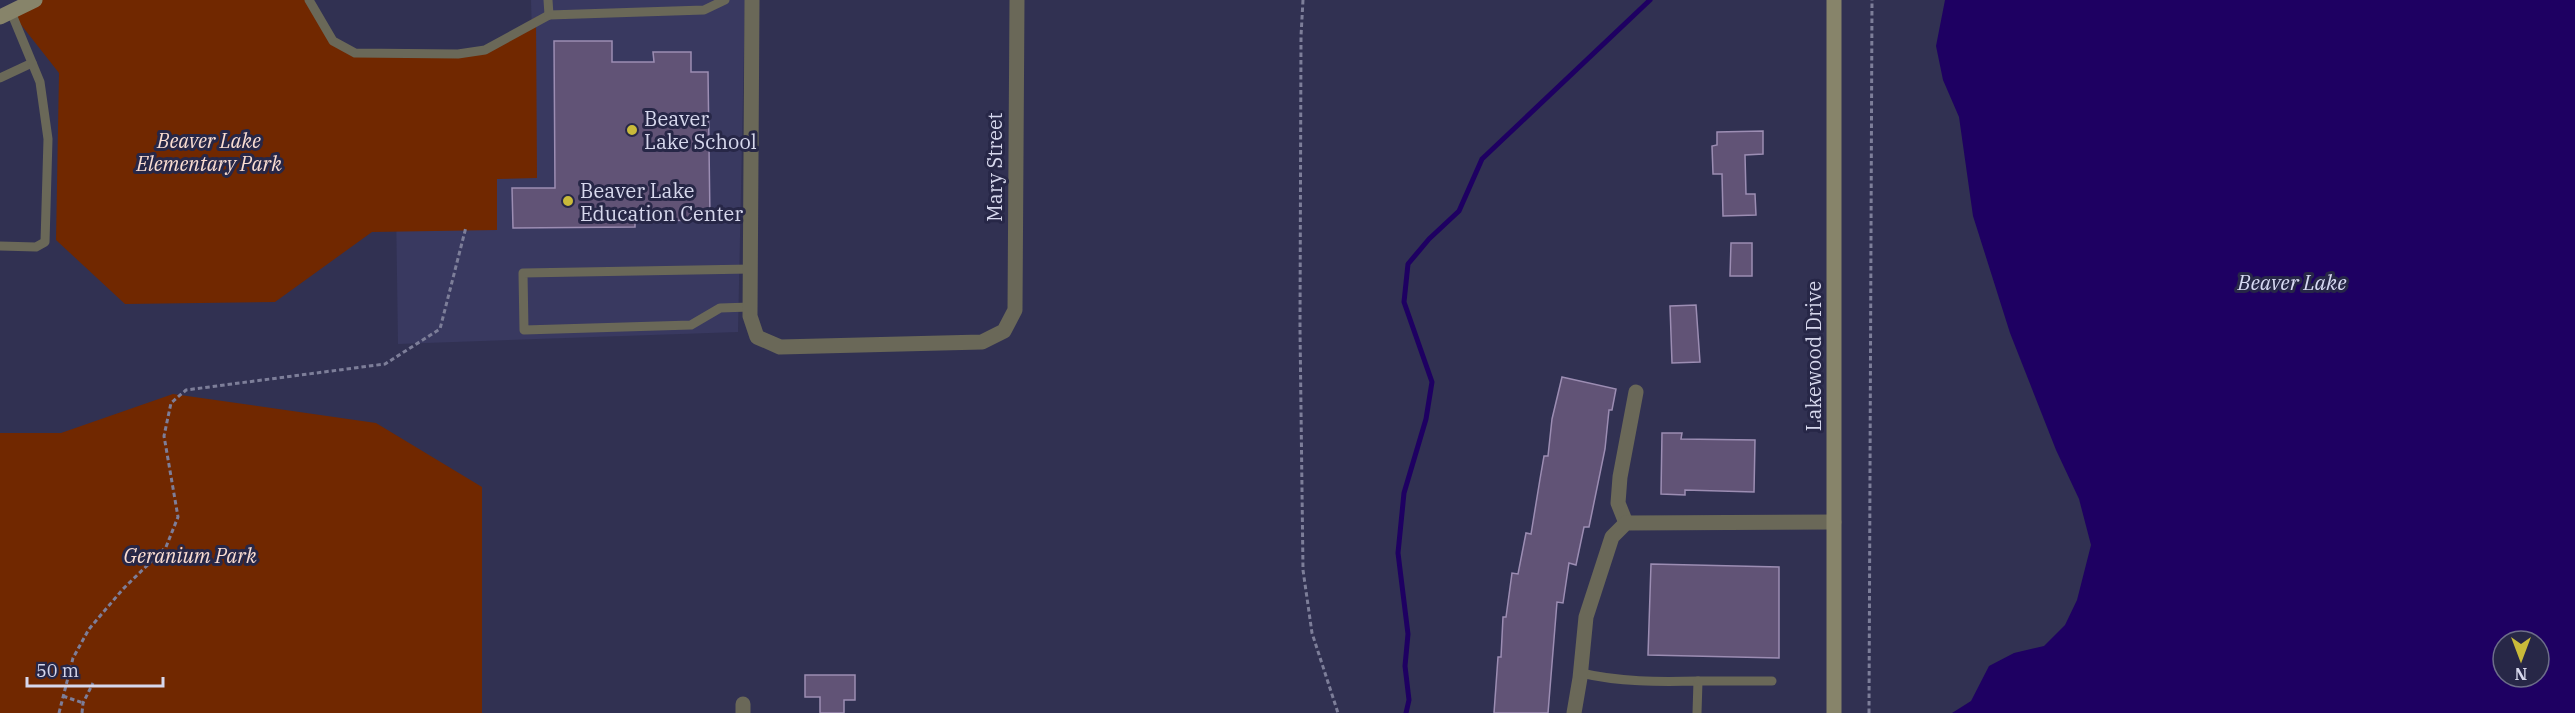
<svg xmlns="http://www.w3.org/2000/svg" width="2575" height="713" font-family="'IBM Plex Serif',serif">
  <rect width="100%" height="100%" fill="#313152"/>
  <!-- built -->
  <path fill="#393960" d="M531 0H745L738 332 398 344 394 69 532 36Z"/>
  <!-- green -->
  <g fill="#712800">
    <path d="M35 0H309L333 41 355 53 485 50 536 17 537 178 497 179V230L372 232 275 302 125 304 56 240 59 73 11 12Z"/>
    <path d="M173 394 376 423 482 487V713H0V433H61Z"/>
  </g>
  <!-- water -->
  <path fill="#1e0062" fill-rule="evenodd" d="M1945 0H2575V713H1952L1971 701 1989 666 2014 653 2044 646 2065 625 2077 600 2091 545 2079 499 2056 450 2010 333 1973 216 1959 117 1943 80 1936 46ZM2503 641H2539V677H2503Z"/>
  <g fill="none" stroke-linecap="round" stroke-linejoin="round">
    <!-- stream -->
    <path stroke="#1e0062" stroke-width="5" d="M1406 713 1409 700 1405 666 1408 634 1398 553 1404 493 1426 419 1432 382 1404 302 1408 264 1429 239 1459 211 1482 159 1650 0"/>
  </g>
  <!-- building -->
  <g fill="#615376" stroke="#9c8db3" stroke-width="1.5">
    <path d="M554 41H612V62H654L653 52H691V72H708L710 220 635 221V227L513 228 512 188H555Z"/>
    <path d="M1763 131V154L1745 155 1746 194H1755L1756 215 1723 216 1722 174H1713L1712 146 1717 145V132Z"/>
    <path d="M1731 243H1752V276H1730Z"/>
    <path d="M1696 305 1700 362 1672 363 1670 306Z"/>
    <path d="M1562 377 1616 389 1612 410H1609L1605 449 1589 527H1584L1576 565 1569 563 1563 603 1557 602 1548 713H1494L1498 657H1501L1503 617H1506L1512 573 1518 574 1526 533 1531 534 1540 479 1544 456H1548L1552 419Z"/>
    <path d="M1662 433H1682L1681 439 1755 440 1754 492 1685 490V495L1661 494Z"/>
    <path d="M1651 564 1779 567V658L1648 655Z"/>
    <path d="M805 675H855V700H844V713H820V697H805Z"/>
  </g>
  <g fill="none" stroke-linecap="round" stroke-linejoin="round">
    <!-- path -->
    <g stroke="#7d7e99" stroke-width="3" stroke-dasharray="4.5 3" stroke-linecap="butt">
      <path d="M1303 0 1301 36 1300 328 1303 570 1312 633 1338 713"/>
      <path d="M63 696 83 703"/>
      <path d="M59 713 73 658 89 629 123 589 166 547 178 517 164 436 171 403 186 390 385 364 440 329 466 227"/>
      <path d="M82 713 83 703 93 683"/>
      <path d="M1869 713 1872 0"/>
    </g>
    <!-- lane -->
    <g stroke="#6a6858" stroke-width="9">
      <path d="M309 0 333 41 355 53 458 54 485 50 549 15"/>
      <path d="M548 0 549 15 704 10 725 0"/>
      <path d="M0 78 32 63"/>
      <path d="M0 246 36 247 45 242 48 139 40 82 11 12"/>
      <path d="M750 307 720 308 691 325 524 330 523 273 751 269"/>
      <path d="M1581 673C1619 682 1659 682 1698 681L1697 713"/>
      <path d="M1698 681H1772"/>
    </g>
    <!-- street -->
    <g stroke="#6a6858" stroke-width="15">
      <path d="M752 0 750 316 757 337 780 347 982 342 1004 331 1015 310 1017 0"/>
      <path d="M1626 523 1618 503 1620 477 1636 392"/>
      <path d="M743 713V704"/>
      <path d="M1574 713 1580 678 1586 617 1612 537 1626 523 1834 522"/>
    </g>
    <!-- secondary -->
    <g stroke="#87846a" stroke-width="15">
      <path d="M0 17 35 0"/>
      <path d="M1834 713V0"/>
    </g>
  </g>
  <!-- markers -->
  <g fill="#c9ba3a" stroke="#272747" stroke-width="2">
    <circle cx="632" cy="130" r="6"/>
    <circle cx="568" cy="201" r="6"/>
  </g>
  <g text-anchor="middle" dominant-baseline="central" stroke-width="6" stroke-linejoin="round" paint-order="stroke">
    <!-- poi labels -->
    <g font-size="20" fill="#d7d8ed" stroke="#272747" text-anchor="start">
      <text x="644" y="118">Beaver<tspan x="644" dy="23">Lake School</tspan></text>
      <text x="580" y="190">Beaver Lake<tspan x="580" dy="23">Education Center</tspan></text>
    </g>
    <!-- park labels -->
    <g font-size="20" font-style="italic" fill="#faddd2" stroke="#272747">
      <text x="209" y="140">Beaver Lake<tspan x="209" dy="23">Elementary Park</tspan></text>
      <text x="190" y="555">Geranium Park</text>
    </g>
    <!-- street labels -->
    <g font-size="20" fill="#d7d8ed" stroke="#272747">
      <text transform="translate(994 167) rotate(-90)">Mary Street</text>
      <text transform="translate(1813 356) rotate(-90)">Lakewood Drive</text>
    </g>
    <!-- water labels -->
    <g font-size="21" font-style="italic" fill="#d7d9f3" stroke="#272747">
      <text x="2292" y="282">Beaver Lake</text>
    </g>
  </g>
  <!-- north arrow -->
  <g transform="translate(2521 659) rotate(180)"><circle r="28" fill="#272747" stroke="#6d6e89" stroke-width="1.5"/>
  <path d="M0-4.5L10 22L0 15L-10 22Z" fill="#c9ba3a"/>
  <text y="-9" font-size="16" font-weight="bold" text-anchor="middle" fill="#d7d8ed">N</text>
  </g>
  <!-- scale -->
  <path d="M27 677v9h136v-9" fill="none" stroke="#d7d8ed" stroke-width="3"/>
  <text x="36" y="677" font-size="18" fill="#d7d8ed" stroke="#272747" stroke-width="4.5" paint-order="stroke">50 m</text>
</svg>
